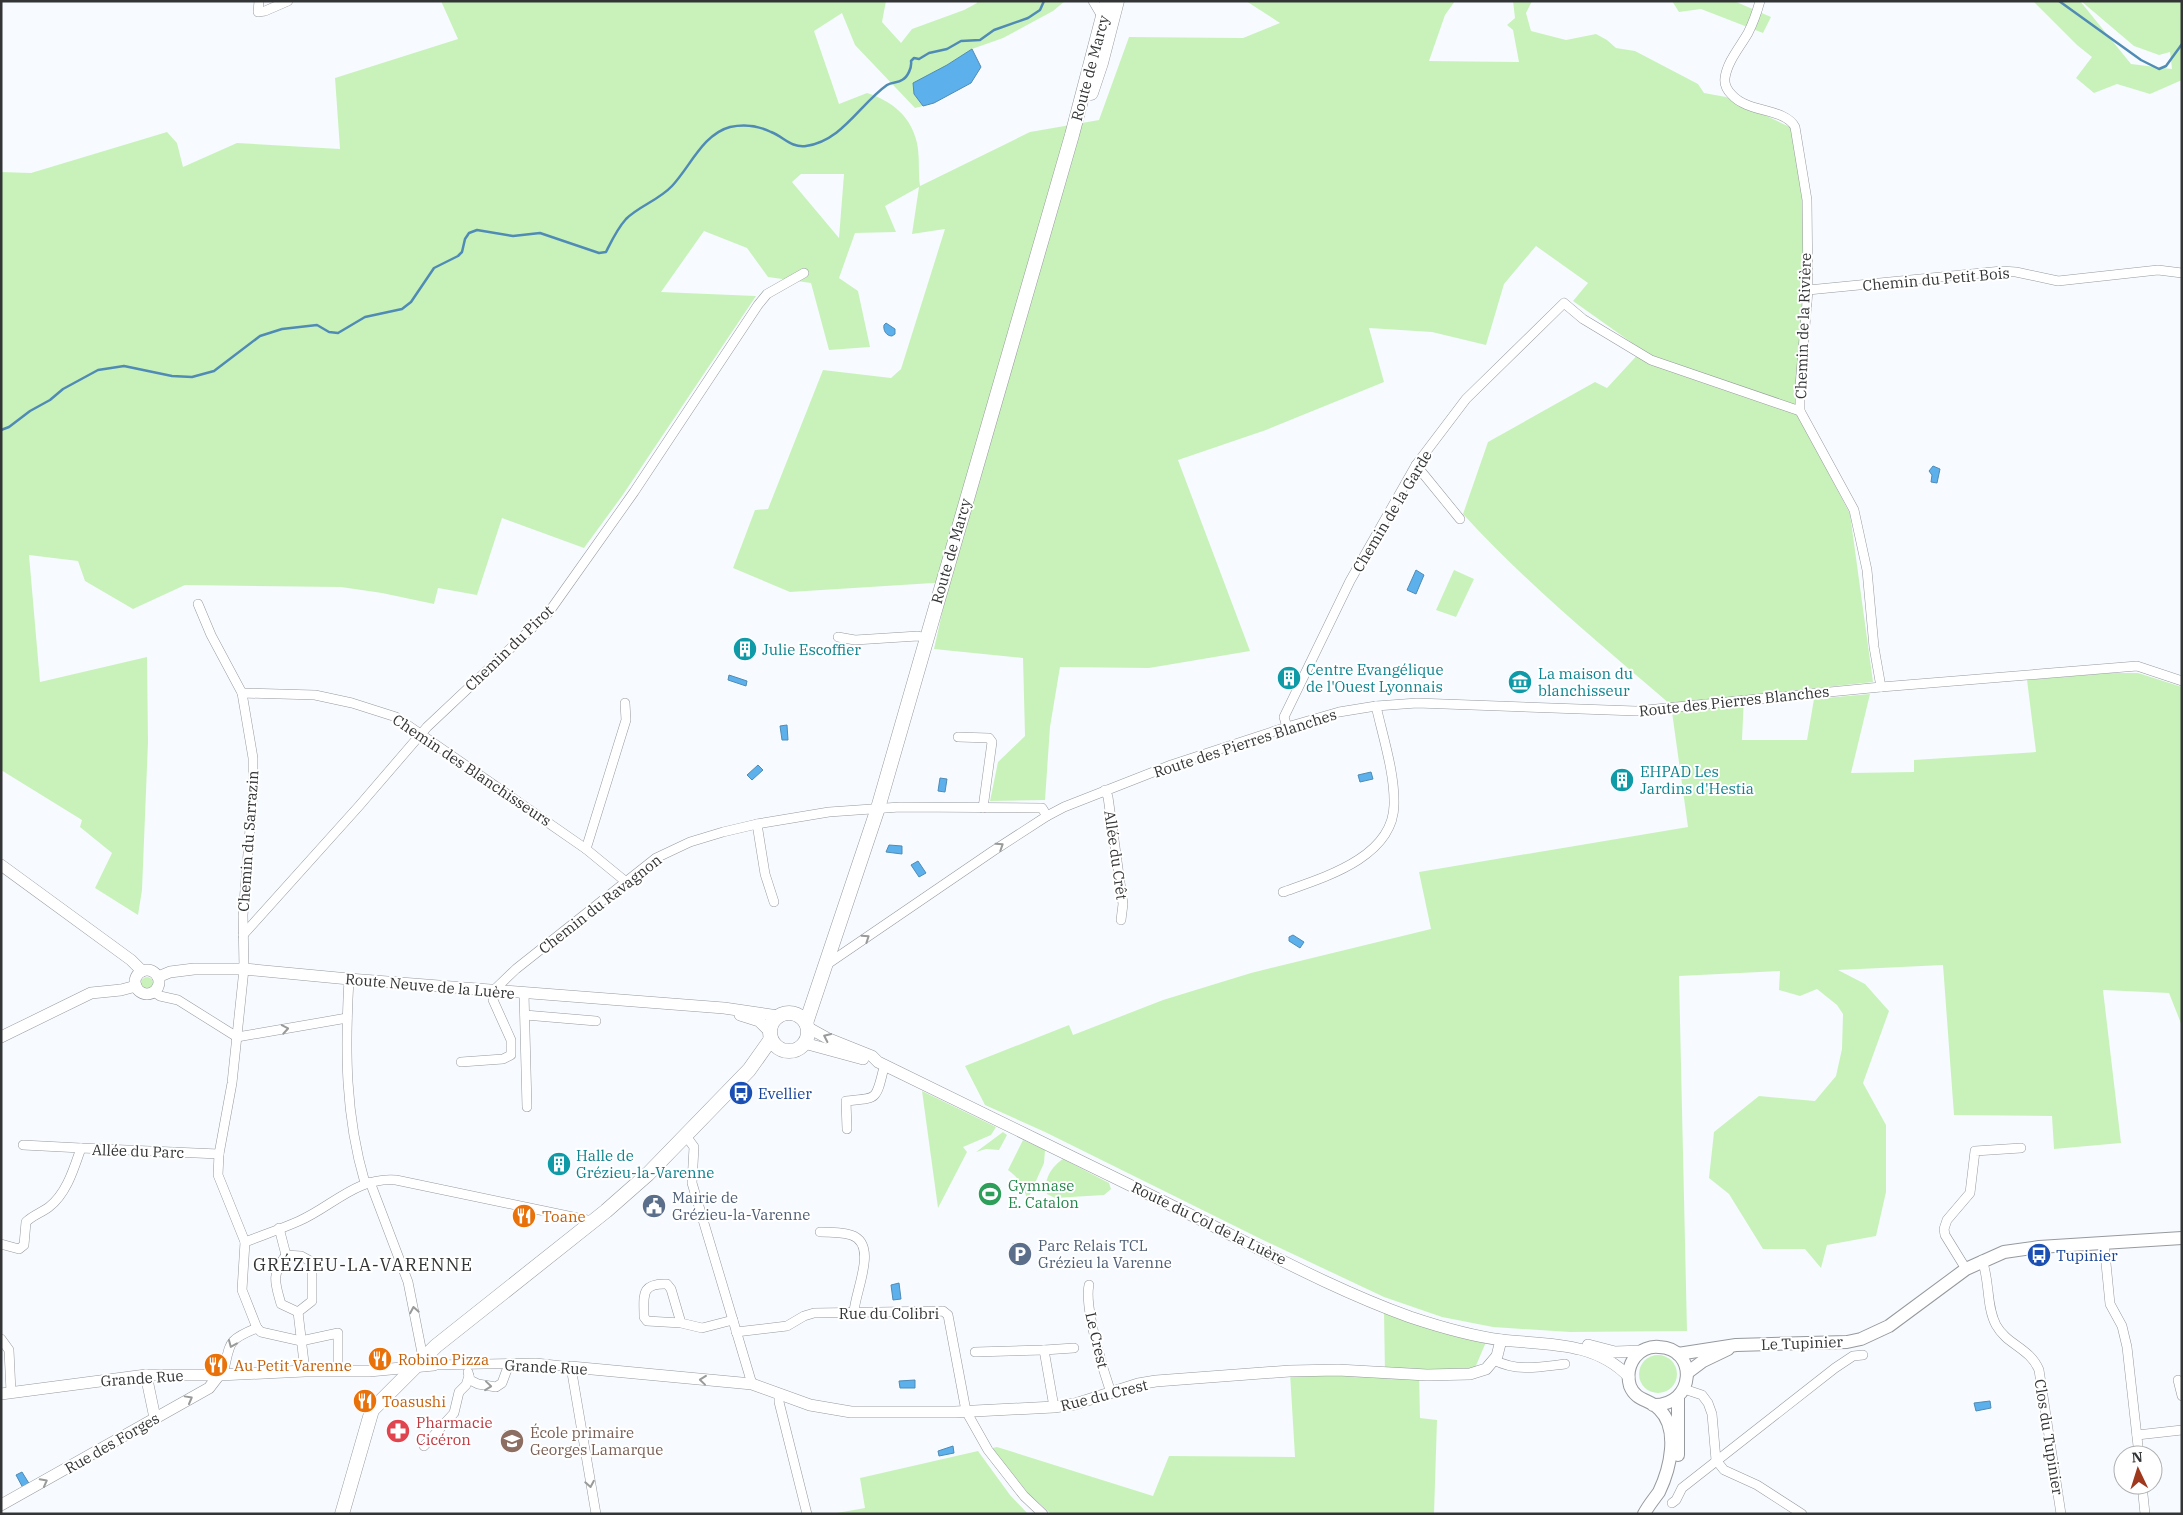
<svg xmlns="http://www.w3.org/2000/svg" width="2183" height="1515" font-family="'IBM Plex Serif',serif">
  <rect width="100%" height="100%" fill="#f7fbff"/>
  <!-- green -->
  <g fill="#c9f2bb" fill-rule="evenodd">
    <path d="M441 1H886L882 22 901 43 912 29 964 10 977 3 976 1H1065L1053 11 1003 38 972 49 947 65 914 94 923 106 915 108 855 45 842 13 814 31 839 104 867 93C892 101 911 116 917 143 920 157 918 172 920 186L1030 132 1099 120 1129 37 1243 38 1280 23 1246 1H1455L1445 15 1429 61 1519 62 1513 30 1507 25 1515 18 1513 1H1532L1526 13 1531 31 1566 40 1596 34 1607 40 1616 48 1635 51 1698 84 1704 93 1726 97 1792 128 1805 199 1803 292 1796 411 1850 514 1873 682 1744 696 1742 740H1807L1814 699 1870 694 1851 773 1914 772V760L2036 752 2027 680 2109 673H2138L2182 687V1026L2169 993 2103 990 2121 1143 2054 1149 2052 1116 1954 1115 1943 965 1838 970 1865 984 1889 1011 1863 1083 1886 1125V1192L1876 1236 1827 1245 1821 1268 1805 1249H1763L1729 1194 1709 1178 1714 1132 1759 1096 1815 1101 1836 1076 1842 1049 1843 1014 1837 1005 1817 989 1800 996 1779 990 1780 971 1679 976 1687 1331 1570 1332 1493 1327 1442 1317 1384 1297 1261 1239 1045 1132 985 1105 965 1066 1069 1025 1073 1035 1163 1000 1251 973 1431 929 1419 872 1688 827 1671 705C1600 644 1527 584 1463 514L1488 442 1595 382 1607 388 1642 350 1573 301 1588 283 1536 246 1504 284 1486 345 1432 332 1369 328 1384 382 1266 430 1178 460 1250 651 1149 668 1060 667 1050 727 1045 800 990 801 998 762 1025 736 1023 658 934 649 949 582 790 592 733 568 755 510 768 509 823 370 891 378 901 369 945 229 912 234 919 187 885 206 896 232 855 233 839 278 858 291 870 347 829 350 811 283 768 277 747 248 704 231 661 292 756 296 622 496 584 548 502 518 477 595 438 588 434 604 382 593 341 587 185 585 133 609 85 581 78 561 29 555 40 682 147 657 148 742 142 890 138 915 95 888 112 853 80 827 82 820 1 770V172L31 173 167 132 177 143 183 167 237 143 340 149 335 78 458 39ZM801 174H844L839 238 792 182Z"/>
    <path d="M1672 1H1734L1771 17 1763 33 1701 9 1679 12Z"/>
    <path d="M2033 1H2080L2131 64 2172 69 2170 52 2159 55 2134 46 2081 1H2182V80L2150 94 2117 84 2094 93 2076 78 2092 57 2077 45Z"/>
    <path d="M1454 570 1474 579 1456 617 1436 610Z"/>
    <circle cx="147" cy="983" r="6"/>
    <path d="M922 1091 996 1127 991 1135 963 1147 967 1152 938 1208Z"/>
    <path d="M1003 1132 1007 1135 999 1150 986 1149 976 1152Z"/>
    <path d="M1023 1140 1045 1150 1044 1163 1027 1201C1025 1187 1019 1178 1008 1170Z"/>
    <path d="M1063 1159 1109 1183 1111 1189 1104 1195 1055 1198 1047 1194C1043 1180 1051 1167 1063 1159Z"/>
    <path d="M1384 1312 1486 1342 1475 1368 1419 1372 1420 1418 1437 1420 1434 1514H1051L1028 1493 992 1448 997 1447 1153 1496 1169 1456 1295 1457 1290 1373 1385 1375Z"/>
    <circle cx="1658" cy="1374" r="19"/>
    <path d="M978 1451 1010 1495 1028 1514H831L865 1508 860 1478Z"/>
  </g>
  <!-- water -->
  <g fill="#5cb0ec" stroke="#508bb5">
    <path d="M972 49 981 67 971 83 934 103 923 106 914 94 913 83 947 65Z"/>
    <path d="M886 323 895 329V334L892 336C886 336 883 330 884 325Z"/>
    <path d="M1933 466 1940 469 1937 483 1931 482 1932 475 1929 471Z"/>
    <path d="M1416 570 1424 575 1416 594 1407 590Z"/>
    <path d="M729 675 747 681 746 686 728 680Z"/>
    <path d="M787 725 788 740H782L780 726Z"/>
    <path d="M758 765 763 770 752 780 747 775Z"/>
    <path d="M1371 772 1373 779 1360 782 1358 775Z"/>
    <path d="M940 778 947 779 945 792 938 791Z"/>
    <path d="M889 845 902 846V854L886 852Z"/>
    <path d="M918 861 926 873 919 877 911 865Z"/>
    <path d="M1293 935 1304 942 1300 948 1289 941V937Z"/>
    <path d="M899 1283 901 1299 893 1300 891 1285Z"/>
    <path d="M915 1380V1388H900L899 1381Z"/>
    <path d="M1990 1401 1991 1408 1976 1411 1974 1403Z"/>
    <path d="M953 1446 954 1453 939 1456 938 1451Z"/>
    <path d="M22 1472 30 1485 23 1488 16 1475Z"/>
  </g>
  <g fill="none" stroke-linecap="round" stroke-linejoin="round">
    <!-- stream -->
    <g stroke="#508bb5" stroke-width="2.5">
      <path d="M2059 1 2141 60 2159 69 2166 66 2182 44"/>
      <path d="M1 430 9 427 30 411 50 400 63 389 98 370 124 366 172 376 192 377 214 371 260 336 282 329 317 325 329 332 338 333 365 317 402 309 411 302 434 268 458 256 462 252 465 239 469 233 477 230 513 236 540 233 599 253 606 252C612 240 617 229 626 219 639 206 659 200 672 186 690 167 703 134 730 127 744 124 759 126 771 132 784 137 791 148 806 146 842 141 860 104 887 85 892 82 898 83 902 80 908 77 912 67 911 61L914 58 919 59 929 53 947 49 961 41 980 40 994 30 1028 18 1040 10 1044 1"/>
    </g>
    <!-- minor casing -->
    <g stroke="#96999d" stroke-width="10">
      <g id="minor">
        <path d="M259 1 258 12 265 11 288 1"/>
        <path d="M1093 1 1103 18"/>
        <path d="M1760 1C1757 12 1753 23 1748 33 1740 47 1727 62 1725 78 1724 85 1727 90 1732 95 1748 113 1785 108 1795 127L1807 200 1808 290 1800 386V411L1854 510 1867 570 1874 647 1881 687"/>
        <path d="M1808 290 2002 271 2016 272 2058 281 2158 270 2182 273"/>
        <path d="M1416 465 1460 519"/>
        <path d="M198 604 211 635 242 693 253 758V792L243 915 244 969 232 1083 219 1154 218 1175 245 1242 242 1290 257 1328"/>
        <path d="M838 637 855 640 918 636 926 638"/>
        <path d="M242 693 315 695 352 703 396 717 586 849 625 881"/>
        <path d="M1287 727 1284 717 1350 581 1416 465 1466 399 1564 303 1583 319 1651 360 1800 411"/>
        <path d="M958 737 989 738 992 742 983 808"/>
        <path d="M1105 790 1108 797 1123 904 1121 920"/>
        <path d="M757 824 765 874 774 902"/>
        <path d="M586 849 626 720 625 703"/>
        <path d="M1283 892C1322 878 1393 858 1394 805 1395 774 1383 737 1376 706"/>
        <path d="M243 935 359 806 427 727 549 612 634 492 758 305 767 294 804 273"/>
        <path d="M826 965 993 851 1047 816 1064 807 1171 765 1287 727 1339 712 1376 706 1417 703 1636 711 1881 687 2137 666 2182 681"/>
        <path d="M349 979C345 1050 345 1115 365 1183"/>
        <path d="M154 992 160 996 178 1000 237 1037"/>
        <path d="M524 993 527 1107"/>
        <path d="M525 1015 596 1021"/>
        <path d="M237 1037 347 1018"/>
        <path d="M461 1062 503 1059 511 1055V1040L493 1000 494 990 516 969 656 858 690 842 723 832 757 824 829 812 900 807 1042 808 1047 816"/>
        <path d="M847 1129 846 1101C876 1098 876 1101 883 1071"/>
        <path d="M686 1136 694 1147 692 1183 752 1384"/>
        <path d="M23 1145 81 1148"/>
        <path d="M370 1182 408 1282 423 1358"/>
        <path d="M279 1228 286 1255"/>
        <path d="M820 1232C829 1232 841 1232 851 1235 879 1244 855 1291 854 1312"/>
        <path d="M245 1242C263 1235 281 1229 299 1221 333 1206 356 1177 396 1180L592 1221"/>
        <path d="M2104 1243 2110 1304 2122 1326 2127 1347 2139 1455"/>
        <path d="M1 1244 19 1249 24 1245 26 1222C33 1215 41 1213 49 1207 67 1193 74 1168 81 1148L219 1154"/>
        <path d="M286 1255 301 1256 312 1262V1301L298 1312 281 1304C275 1282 271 1276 286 1255Z"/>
        <path d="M1982 1260C1990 1281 1986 1306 1996 1325 2007 1345 2030 1348 2039 1370L2061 1514"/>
        <path d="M1966 1269 1945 1235 1944 1229 1947 1220 1970 1193 1975 1151 2021 1148"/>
        <path d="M1089 1285C1084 1307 1103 1370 1111 1393"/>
        <path d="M298 1312 305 1371"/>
        <path d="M681 1323 647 1321 644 1317C644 1296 640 1283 667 1284L671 1289 681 1323 702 1328 733 1320"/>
        <path d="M257 1328 261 1332 301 1341 338 1333V1370"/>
        <path d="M736 1332 787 1326 804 1316 814 1313 943 1311 948 1315 966 1411 988 1450 1024 1496 1043 1514"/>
        <path d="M1 1339 9 1350 11 1392"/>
        <path d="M975 1352 1044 1350"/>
        <path d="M1494 1360C1517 1372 1540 1367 1565 1364"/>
        <path d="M434 1365 536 1363 571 1367 596 1514"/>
        <path d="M468 1372 470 1380 478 1384 496 1387 502 1383 509 1364"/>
        <path d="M223 1374C231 1343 225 1341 257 1328"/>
        <path d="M2178 1380 2182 1396"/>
        <path d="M1684 1389 1702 1395 1708 1403 1712 1414 1716 1460 1724 1470 1757 1485 1802 1514"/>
        <path d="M779 1395V1402L807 1514"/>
        <path d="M1054 1407 1044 1350 1074 1348"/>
        <path d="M2137 1435 2182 1430"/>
        <path d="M424 1446 454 1413 459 1392 466 1385 469 1376"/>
        <path d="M2142 1485 2145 1514"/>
        <path d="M1672 1503 1676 1500 1682 1488 1835 1368 1853 1356 1863 1355"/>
      </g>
    </g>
    <!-- tertiary casing -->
    <g stroke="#96999d" stroke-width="12">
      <g id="tertiary">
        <path d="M1 865 131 960 142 971"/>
        <circle cx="147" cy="982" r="12"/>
        <path d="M158 977 170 972 194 969H244L349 979 724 1008 778 1016"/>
        <path d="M740 1015 759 1021 770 1032"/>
        <path d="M807 1027 827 1038 872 1056 878 1062C983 1114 1088 1164 1193 1216 1264 1251 1335 1290 1410 1317 1440 1327 1470 1336 1502 1340 1547 1345 1595 1341 1629 1377"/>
        <path d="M1 1037 91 993 121 990 136 986"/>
        <path d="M804 1043 863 1059"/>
        <path d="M1588 1345 1615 1352 1642 1351"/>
        <path d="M571 1367 752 1384 810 1405 851 1412H955L1054 1407 1075 1404 1138 1384 1156 1381 1290 1371 1338 1370 1427 1375 1470 1374 1486 1369 1497 1356 1501 1340"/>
        <path d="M146 1375 155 1418"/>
        <path d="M1 1394 146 1375H219L305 1371H369L434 1365"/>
        <path d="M1 1505 209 1388 219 1375"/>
      </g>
    </g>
    <!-- secondary casing -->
    <g stroke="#96999d" stroke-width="14">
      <g id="secondary">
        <path d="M1678 1354 1736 1345 1847 1342 1861 1339 1889 1326 1966 1269 2004 1252 2039 1247 2182 1238"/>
        <path d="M1687 1373 1703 1361 1728 1349"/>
        <path d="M1678 1397V1455"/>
        <path d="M1644 1514C1648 1506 1654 1499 1659 1492 1670 1469 1680 1429 1659 1409 1649 1399 1636 1401 1630 1386 1627 1376 1629 1365 1635 1357 1641 1350 1650 1346 1659 1347 1698 1348 1696 1406 1653 1405"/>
      </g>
    </g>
    <!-- primary casing -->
    <g stroke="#96999d" stroke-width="15">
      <g id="primary">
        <path d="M1091 93 1101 63 1117 1"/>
        <circle cx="789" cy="1032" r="19"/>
        <path d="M806 1023 878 808 1072 135 1107 1"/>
        <path d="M342 1514 372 1410 436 1346 606 1211 648 1174 749 1070 771 1039"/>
      </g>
    </g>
    <!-- minor -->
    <use href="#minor" stroke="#fff" stroke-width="9"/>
    <!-- tertiary -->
    <use href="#tertiary" stroke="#fff" stroke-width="11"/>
    <!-- secondary -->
    <use href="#secondary" stroke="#fff" stroke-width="12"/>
    <!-- primary -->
    <use href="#primary" stroke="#fff" stroke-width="14"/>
  </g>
  <!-- one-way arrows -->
  <defs><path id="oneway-chevron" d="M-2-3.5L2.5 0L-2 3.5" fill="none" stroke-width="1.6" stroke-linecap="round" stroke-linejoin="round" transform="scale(1.25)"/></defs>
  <g stroke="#999a9a">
    <use href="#oneway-chevron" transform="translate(1000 846) rotate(-33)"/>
    <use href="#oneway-chevron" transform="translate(866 938) rotate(-34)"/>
    <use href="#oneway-chevron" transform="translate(285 1029) rotate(-10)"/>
    <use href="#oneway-chevron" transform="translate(827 1037) rotate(-155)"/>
    <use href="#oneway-chevron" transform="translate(414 1310) rotate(-100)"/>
    <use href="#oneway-chevron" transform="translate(232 1344) rotate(113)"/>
    <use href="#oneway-chevron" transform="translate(703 1380) rotate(-174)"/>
    <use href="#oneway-chevron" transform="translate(488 1386) rotate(6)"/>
    <use href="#oneway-chevron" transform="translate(189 1399) rotate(-29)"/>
    <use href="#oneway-chevron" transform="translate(44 1482) rotate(-28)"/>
    <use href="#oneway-chevron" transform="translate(590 1484) rotate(80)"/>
  </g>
  <!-- icons -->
  <defs>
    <g id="building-disc" transform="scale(1.25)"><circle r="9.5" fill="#0f9aa8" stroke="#fff"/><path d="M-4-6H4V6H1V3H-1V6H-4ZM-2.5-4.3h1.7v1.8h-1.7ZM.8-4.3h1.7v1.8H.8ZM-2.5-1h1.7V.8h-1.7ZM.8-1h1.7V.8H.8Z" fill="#fff"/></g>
    <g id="museum-disc" transform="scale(1.25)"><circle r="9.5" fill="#0f9aa8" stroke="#fff"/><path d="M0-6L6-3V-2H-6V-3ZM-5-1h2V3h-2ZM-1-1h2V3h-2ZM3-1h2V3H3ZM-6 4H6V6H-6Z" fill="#fff"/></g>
    <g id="bus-disc" transform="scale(1.25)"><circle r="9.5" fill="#1a4fb4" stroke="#fff"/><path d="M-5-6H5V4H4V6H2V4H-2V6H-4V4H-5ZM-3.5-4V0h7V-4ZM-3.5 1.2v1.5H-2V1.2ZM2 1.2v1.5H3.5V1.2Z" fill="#fff"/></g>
    <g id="stadium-disc" transform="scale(1.25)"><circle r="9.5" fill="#2e9e5b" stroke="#fff"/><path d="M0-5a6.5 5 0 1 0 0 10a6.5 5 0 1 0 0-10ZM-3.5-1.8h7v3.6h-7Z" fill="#fff"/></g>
    <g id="civic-disc" transform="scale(1.25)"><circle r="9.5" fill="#5c6f8a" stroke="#fff"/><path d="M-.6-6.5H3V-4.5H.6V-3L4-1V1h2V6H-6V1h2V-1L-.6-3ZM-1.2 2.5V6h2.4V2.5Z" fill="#fff"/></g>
    <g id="restaurant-disc" transform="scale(1.25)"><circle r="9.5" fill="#e8710a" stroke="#fff"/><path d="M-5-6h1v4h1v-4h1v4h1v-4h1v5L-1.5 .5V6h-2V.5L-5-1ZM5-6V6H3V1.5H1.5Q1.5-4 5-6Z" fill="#fff"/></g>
    <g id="parking-disc" transform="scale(1.25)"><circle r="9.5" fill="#5c6f8a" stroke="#fff"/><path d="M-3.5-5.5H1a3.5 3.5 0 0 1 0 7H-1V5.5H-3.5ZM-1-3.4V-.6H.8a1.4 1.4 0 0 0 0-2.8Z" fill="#fff"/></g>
    <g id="pharmacy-disc" transform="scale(1.25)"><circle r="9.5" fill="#e0444e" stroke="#fff"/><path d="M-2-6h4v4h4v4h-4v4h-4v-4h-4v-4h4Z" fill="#fff"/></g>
    <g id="school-disc" transform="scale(1.25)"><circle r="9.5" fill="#8d6e63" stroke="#fff"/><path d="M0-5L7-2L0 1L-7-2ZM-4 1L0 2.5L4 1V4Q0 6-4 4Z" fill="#fff"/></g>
  </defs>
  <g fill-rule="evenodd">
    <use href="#building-disc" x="745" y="649"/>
    <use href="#building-disc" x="1289" y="678"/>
    <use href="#museum-disc" x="1520" y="682"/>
    <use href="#building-disc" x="1622" y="780"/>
    <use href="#bus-disc" x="741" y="1093"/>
    <use href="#building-disc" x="559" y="1164"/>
    <use href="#stadium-disc" x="990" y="1194"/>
    <use href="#civic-disc" x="654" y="1206"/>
    <use href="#restaurant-disc" x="524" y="1216"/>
    <use href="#parking-disc" x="1020" y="1254"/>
    <use href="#bus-disc" x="2039" y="1255"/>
    <use href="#restaurant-disc" x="380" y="1359"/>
    <use href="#restaurant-disc" x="216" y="1365"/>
    <use href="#restaurant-disc" x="365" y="1401"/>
    <use href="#pharmacy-disc" x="398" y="1431"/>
    <use href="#school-disc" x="512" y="1441"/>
  </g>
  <g text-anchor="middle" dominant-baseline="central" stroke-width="4" stroke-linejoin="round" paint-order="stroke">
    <!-- street labels -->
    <g font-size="15" fill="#333435" stroke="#fff">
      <text transform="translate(1090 68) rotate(-75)">Route de Marcy</text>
      <text transform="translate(1936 279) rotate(-5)">Chemin du Petit Bois</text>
      <text transform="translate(1803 326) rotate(-88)">Chemin de la Rivière</text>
      <text transform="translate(1392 511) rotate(-59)">Chemin de la Garde</text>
      <text transform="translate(951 551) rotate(-74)">Route de Marcy</text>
      <text transform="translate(509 648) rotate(-44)">Chemin du Pirot</text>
      <text transform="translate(1734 701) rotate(-6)">Route des Pierres Blanches</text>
      <text transform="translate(1245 743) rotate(-18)">Route des Pierres Blanches</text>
      <text transform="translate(472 770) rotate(34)">Chemin des Blanchisseurs</text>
      <text transform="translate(248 841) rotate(-86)">Chemin du Sarrazin</text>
      <text transform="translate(1116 855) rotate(82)">Allée du Crêt</text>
      <text transform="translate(600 904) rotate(-38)">Chemin du Ravagnon</text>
      <text transform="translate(430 986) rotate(5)">Route Neuve de la Luère</text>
      <text transform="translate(138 1151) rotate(2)">Allée du Parc</text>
      <text transform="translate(1209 1223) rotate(26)">Route du Col de la Luère</text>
      <text x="889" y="1313">Rue du Colibri</text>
      <text transform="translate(1097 1340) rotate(77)">Le Crest</text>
      <text transform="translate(1802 1343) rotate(-2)">Le Tupinier</text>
      <text transform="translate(546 1367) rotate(3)">Grande Rue</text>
      <text transform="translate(142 1378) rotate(-4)">Grande Rue</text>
      <text transform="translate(1104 1395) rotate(-14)">Rue du Crest</text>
      <text transform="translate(2049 1437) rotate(81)">Clos du Tupinier</text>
      <text transform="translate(112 1443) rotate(-30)">Rue des Forges</text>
    </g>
    <!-- culture labels -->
    <g font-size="15" fill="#0d838f" stroke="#fff" text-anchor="start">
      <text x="762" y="649">Julie Escoffier</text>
      <text x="1306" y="669">Centre Evangélique<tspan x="1306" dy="17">de l'Ouest Lyonnais</tspan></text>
      <text x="1538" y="673">La maison du<tspan x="1538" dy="17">blanchisseur</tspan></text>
      <text x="1640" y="771">EHPAD Les<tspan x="1640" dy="17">Jardins d'Hestia</tspan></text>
      <text x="576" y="1155">Halle de<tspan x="576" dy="17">Grézieu-la-Varenne</tspan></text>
    </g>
    <!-- transit labels -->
    <g font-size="15" fill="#164399" stroke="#fff" text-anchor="start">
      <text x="758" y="1093">Evellier</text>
      <text x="2056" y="1255">Tupinier</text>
    </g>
    <!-- leisure labels -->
    <g font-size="15" fill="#27864d" stroke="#fff" text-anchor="start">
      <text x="1008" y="1185">Gymnase<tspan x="1008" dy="17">E. Catalon</tspan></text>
    </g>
    <!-- service labels -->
    <g font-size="15" fill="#4e5e75" stroke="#fff" text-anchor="start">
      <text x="672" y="1197">Mairie de<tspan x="672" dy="17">Grézieu-la-Varenne</tspan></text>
      <text x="1038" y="1245">Parc Relais TCL<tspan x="1038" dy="17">Grézieu la Varenne</tspan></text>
    </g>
    <!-- food labels -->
    <g font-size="15" fill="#c56008" stroke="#fff" text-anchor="start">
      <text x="542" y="1216">Toane</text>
      <text x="398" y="1359">Robino Pizza</text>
      <text x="234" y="1365">Au Petit Varenne</text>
      <text x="382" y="1401">Toasushi</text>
    </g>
    <!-- health labels -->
    <g font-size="15" fill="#be3a42" stroke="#fff" text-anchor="start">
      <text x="416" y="1422">Pharmacie<tspan x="416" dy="17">Cicéron</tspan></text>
    </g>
    <!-- education labels -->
    <g font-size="15" fill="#785e54" stroke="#fff" text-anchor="start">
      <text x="530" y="1432">École primaire<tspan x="530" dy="17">Georges Lamarque</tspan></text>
    </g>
    <!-- quarter labels -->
    <g font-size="18" letter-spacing="1" fill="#333435" stroke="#fff">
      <text x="363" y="1264">GRÉZIEU-LA-VARENNE</text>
    </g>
  </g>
  <!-- border -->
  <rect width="2183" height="1515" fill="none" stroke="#333435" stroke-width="5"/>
  <!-- north arrow -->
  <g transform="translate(2138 1470) rotate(356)"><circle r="24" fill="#ffffff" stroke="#adaeae"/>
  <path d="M0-4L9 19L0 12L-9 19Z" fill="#a0381e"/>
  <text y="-8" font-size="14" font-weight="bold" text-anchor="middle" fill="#333435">N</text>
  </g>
</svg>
